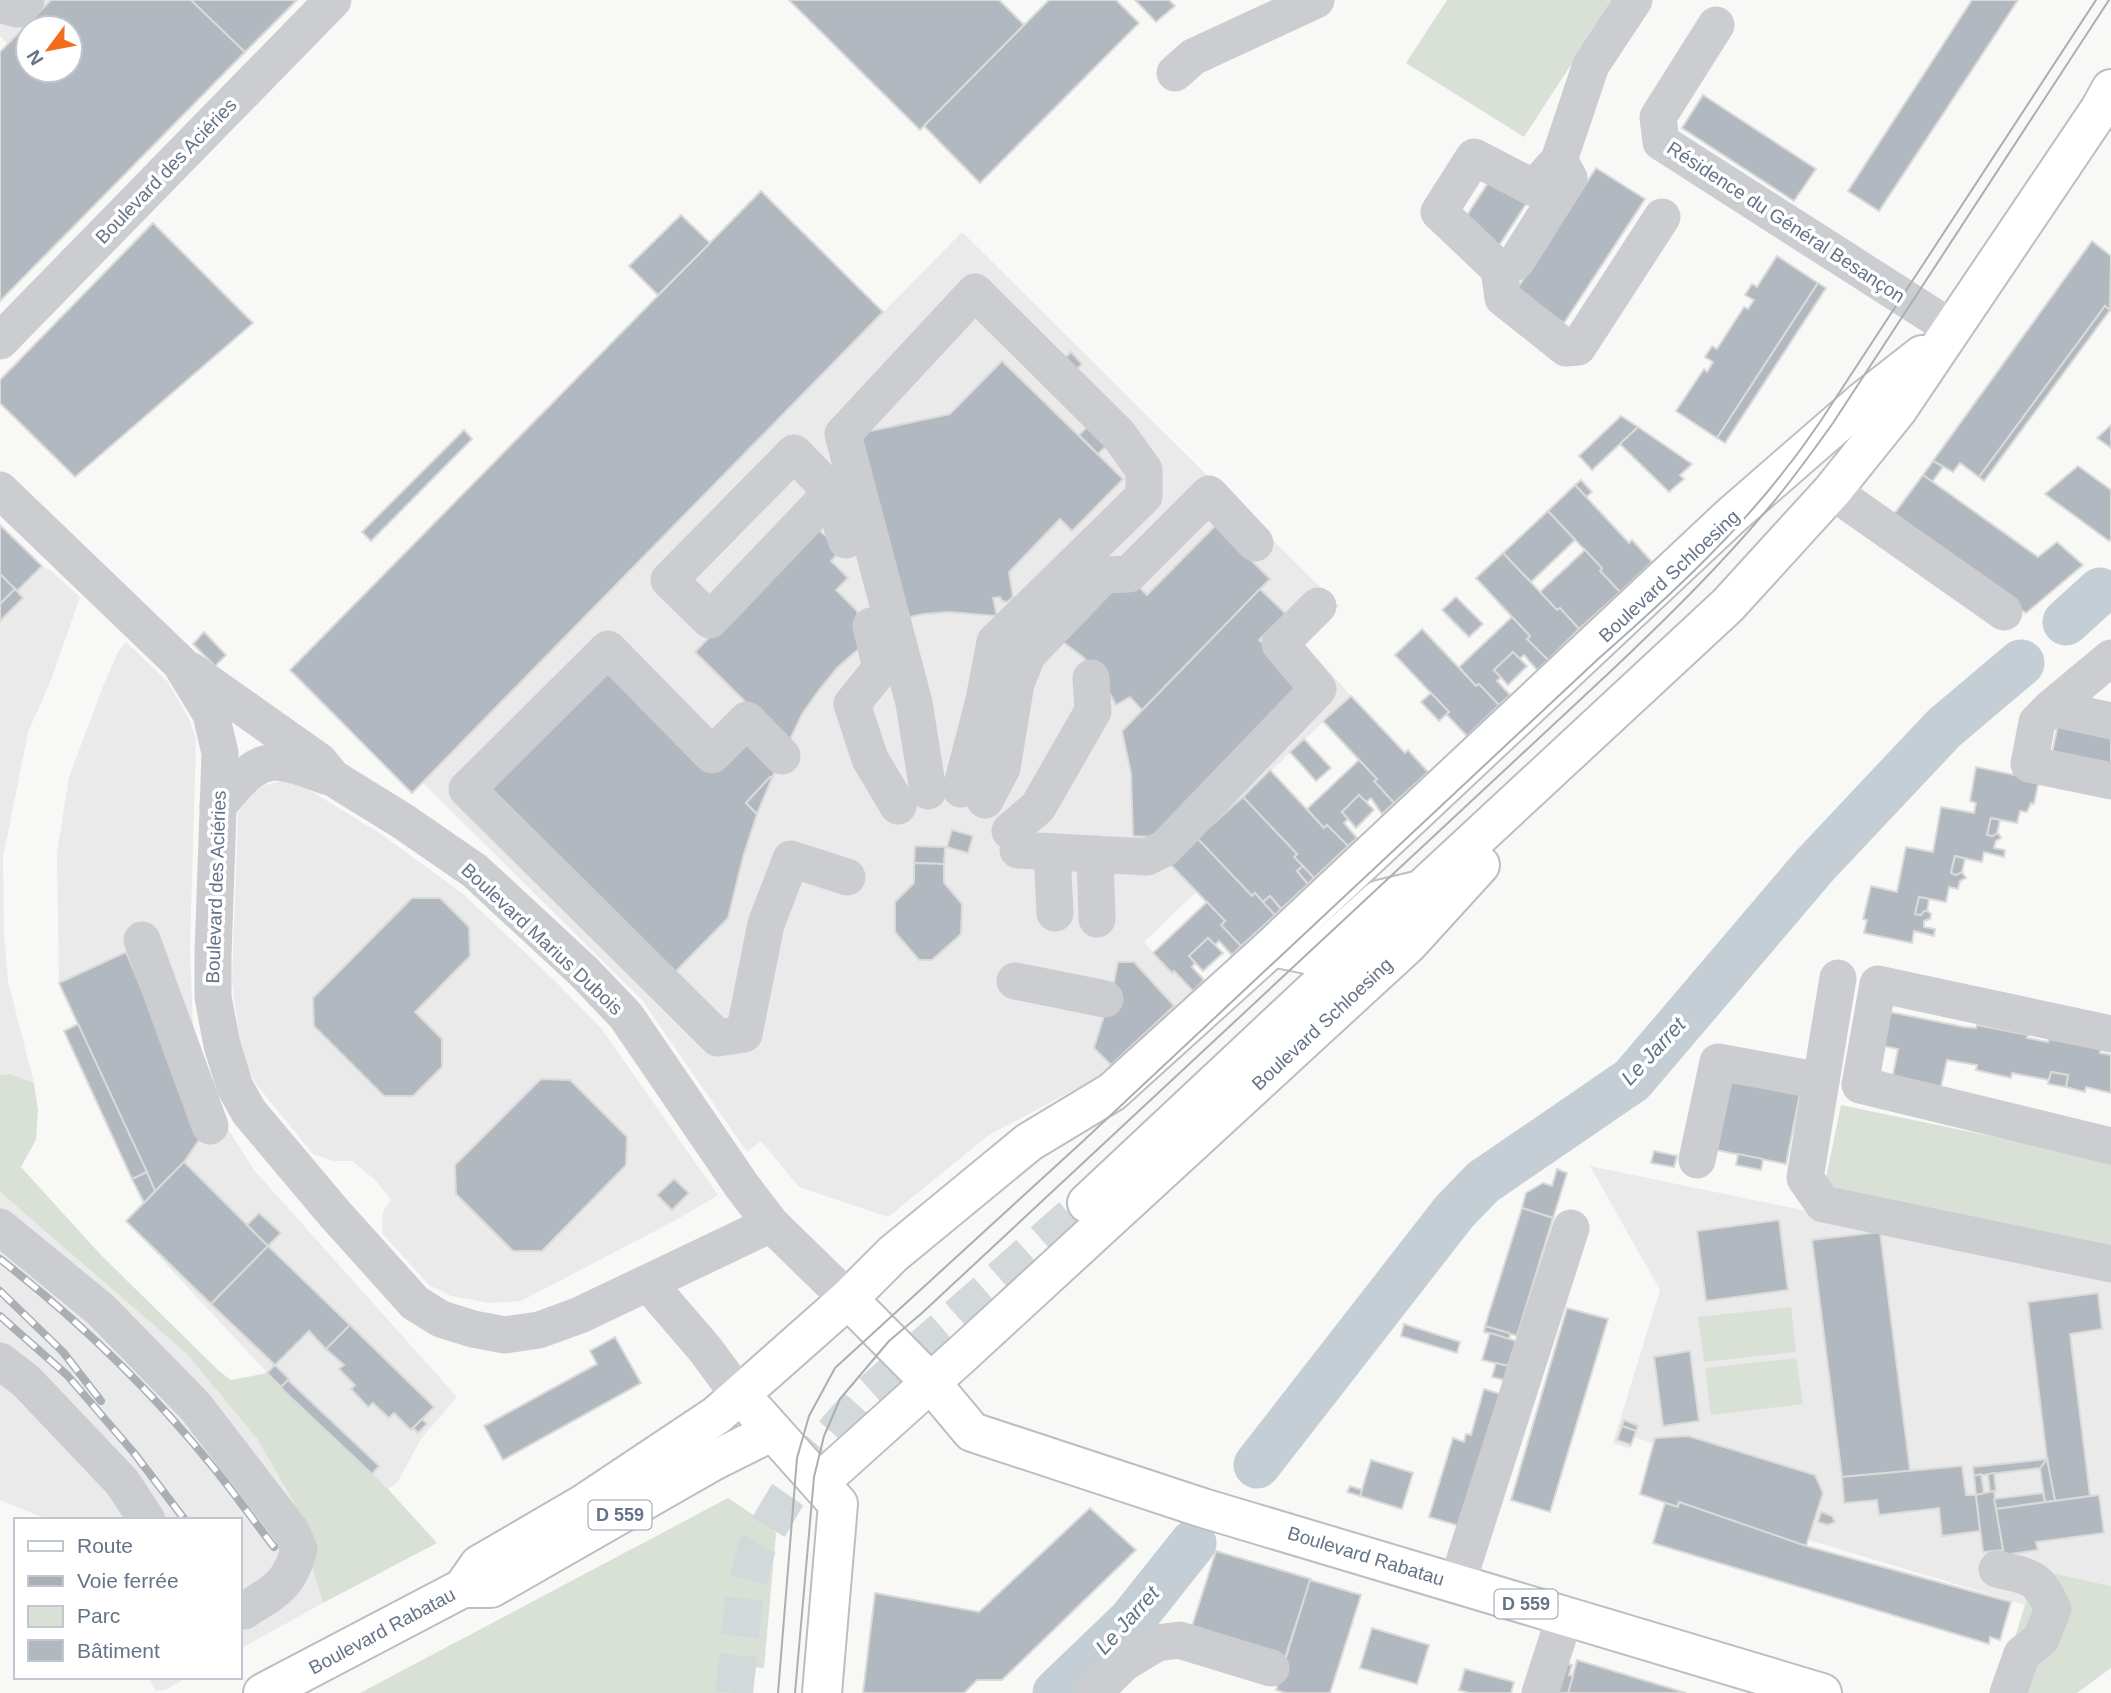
<svg xmlns="http://www.w3.org/2000/svg" width="2111" height="1693" font-family="Helvetica,sans-serif">
  <rect width="100%" height="100%" fill="#f8f9f6"/>
  <!-- built -->
  <g fill="#e9eae9">
    <path d="M0 0H51L8 44 0 36Z"/>
    <path d="M962 232 1339 606 1303 642 1351 696 1171 864 1197 891 1144 942 1171 973 1174 971 1193 991 1098 1077 989 1135 888 1217 799 1187 761 1141 747 1152 642 1000 422 782Z"/>
    <path d="M0 525 42 566 50 570 80 597 51 680 28 732 3 857 4 934 8 981 34 1083 11 1074 0 1075Z"/>
    <path d="M126 642 168 682 189 719 196 739 190 947 193 1026 209 1099 254 1170 457 1397 421 1439 397 1483 388 1489 284 1391 126 1221 144 1203 64 1031 78 1024 59 983 57 853 69 777 102 689 118 652Z"/>
    <path d="M286 780 306 788 381 834 463 894 555 981 601 1028 718 1195 678 1219 521 1301 490 1303 451 1296 429 1285 382 1233 383 1212 391 1199 374 1179 352 1161H333L313 1154 256 1084 246 1064 240 1043 232 981 238 813 248 796 265 785Z"/>
    <path d="M1590 1166 2111 1274V1586L2034 1569 2025 1605 1809 1540 1823 1493 1815 1475 1688 1436 1656 1438 1653 1443 1634 1437 1630 1449 1613 1443 1660 1290Z"/>
    <path d="M0 1192 186 1353 258 1440 292 1500 323 1603 240 1649V1520H49L0 1500Z"/>
    <path d="M148 1677H188L167 1689 156 1691Z"/>
  </g>
  <!-- green -->
  <g fill="#d9e1d6">
    <path d="M1447 0H1613L1524 137 1406 63Z"/>
    <path d="M11 1074 34 1083 38 1110 36 1140 21 1167 100 1254 219 1371 231 1380 267 1373 388 1489 437 1543 323 1603 292 1500 258 1440 186 1353 0 1192V1075Z"/>
    <path d="M1841 1105 2111 1161V1252L1823 1192Z"/>
    <path d="M1791 1307 1796 1352 1704 1362 1698 1317Z"/>
    <path d="M1796 1358 1803 1404 1711 1415 1705 1368Z"/>
    <path d="M728 1498 765 1523 776 1533 764 1668 751 1667 748 1693H360Z"/>
    <path d="M2034 1569 2111 1586V1668L2077 1693H2014L1999 1689 2025 1605Z"/>
  </g>
  <g fill="none" stroke-linecap="round" stroke-linejoin="round">
    <!-- river -->
    <g stroke="#c6ced5" stroke-width="47">
      <path d="M2066 622 2100 591"/>
      <path d="M1257 1465 1454 1212 1483 1182 1632 1080 1815 865 1944 728 2021 663"/>
      <path d="M1056 1693 1131 1621 1193 1543"/>
    </g>
  </g>
  <!-- building -->
  <g fill="#b2b8c0" stroke="#dadad8" stroke-width="2" fill-rule="evenodd">
    <path d="M51 0H191L245 52 0 301V52ZM28 28H70V70H28Z"/>
    <path d="M191 0H297L245 52Z"/>
    <path d="M789 0H999L1024 25 920 130Z"/>
    <path d="M1049 0H1116L1139 23 980 183 924 126Z"/>
    <path d="M1135 0H1169L1175 6 1156 22Z"/>
    <path d="M1972 0H2018L1879 211 1848 191Z"/>
    <path d="M1703 95 1816 169 1794 201 1682 128Z"/>
    <path d="M1596 168 1645 199 1564 323 1515 292Z"/>
    <path d="M1490 180 1526 204 1498 247 1462 223Z"/>
    <path d="M761 191 883 312 412 793 290 670Z"/>
    <path d="M681 215 710 243 658 295 629 266Z"/>
    <path d="M153 223 253 323 75 477 0 403V380Z"/>
    <path d="M2092 241 2111 256 2110 310 2105 306 1979 477 1960 463 1953 472 1933 461Z"/>
    <path d="M1777 256 1818 283 1717 438 1676 411 1704 369 1707 372 1713 362 1705 357 1712 346 1717 349 1744 307 1748 309 1754 300 1745 295 1752 284 1757 287Z"/>
    <path d="M1818 283 1826 288 1725 443 1717 438Z"/>
    <path d="M2105 306 2110 310 1984 481 1979 477Z"/>
    <path d="M1071 352 1082 364 1075 371 1064 359Z"/>
    <path d="M1002 361 1123 479 1072 531 1060 519 1009 572 1013 597 1007 602 1002 601 1000 597 993 598 997 616 949 612 924 614 900 619 857 434 950 414Z"/>
    <path d="M1621 416 1638 427 1592 470 1579 456Z"/>
    <path d="M2111 425V448L2097 438Z"/>
    <path d="M1087 427 1107 445 1098 454 1079 435Z"/>
    <path d="M1638 427 1692 464 1680 475 1684 479 1669 492 1620 444Z"/>
    <path d="M464 430 472 439 371 541 362 532Z"/>
    <path d="M1933 461 1943 467 1932 482 1923 475Z"/>
    <path d="M2078 466 2111 490V539L2109 541 2045 494Z"/>
    <path d="M1923 475 2038 557 2057 542 2083 565 2026 613 1889 521Z"/>
    <path d="M1581 480 1592 492 1586 497 1575 485Z"/>
    <path d="M1575 485 1629 543 1632 540 1652 562 1620 592 1600 571 1602 568 1548 511Z"/>
    <path d="M1548 511 1575 540 1531 582 1503 553Z"/>
    <path d="M0 525 42 566 17 591 0 574Z"/>
    <path d="M1216 525 1270 579 1142 710 1130 697 1116 705 1102 679 1083 657 1055 636 1109 581H1133L1147 595Z"/>
    <path d="M816 528 842 549 831 561 848 578 836 590 857 611 864 644 837 668 819 690 802 714 788 744 695 652Z"/>
    <path d="M1585 550 1602 568 1600 571 1620 592 1579 629 1560 608 1557 610 1540 592Z"/>
    <path d="M1503 553 1557 610 1560 608 1579 629 1548 660 1527 639 1530 636 1476 578Z"/>
    <path d="M0 574 15 589 0 604Z"/>
    <path d="M15 589 23 598 0 621V604Z"/>
    <path d="M1260 589 1286 614 1259 640 1303 685 1152 837 1133 836 1131 773 1122 731Z"/>
    <path d="M1456 597 1483 624 1469 637 1442 610Z"/>
    <path d="M1512 617 1530 636 1527 639 1548 660 1537 670 1524 655 1519 659 1513 652 1494 670 1501 677 1497 681 1510 695 1499 705 1479 684 1476 686 1459 667Z"/>
    <path d="M1422 629 1476 686 1479 684 1499 705 1467 736 1446 714 1449 712 1395 655Z"/>
    <path d="M204 632 226 655 215 666 193 644Z"/>
    <path d="M1513 652 1527 666 1508 685 1494 670Z"/>
    <path d="M608 666 711 767 740 737 775 771 772 778 770 777 746 803 757 814 743 857 728 918 674 973 487 790Z"/>
    <path d="M1431 693 1449 712 1439 721 1421 702Z"/>
    <path d="M1351 696 1405 753 1408 750 1428 772 1394 803 1374 781 1377 779 1323 721Z"/>
    <path d="M2059 720 2111 731V770L2051 758Z"/>
    <path d="M1304 739 1331 768 1316 781 1290 752Z"/>
    <path d="M1359 760 1377 779 1374 781 1394 803 1382 814 1371 798 1366 802 1359 795 1342 812 1348 819 1344 823 1357 838 1348 846 1327 825 1324 828 1307 809Z"/>
    <path d="M1976 767 2039 780 2034 804 2031 803 2027 812 2020 811 2017 823 1991 818 1987 835 1993 836 1995 833 1999 834 2001 838 1996 841 1994 848 2005 850 2004 857 1984 852 1982 862 1955 856 1951 873 1956 875 1962 872 1966 878 1960 881 1958 889 1949 887 1946 902 1919 897 1915 914 1921 915 1924 911H1927L1931 914 1930 919 1924 921V927L1935 929 1934 936 1914 931 1912 943 1864 933 1867 920 1863 919 1871 886 1897 892 1906 847 1933 852 1941 807 1974 813 1976 803 1970 801Z"/>
    <path d="M1270 770 1324 828 1327 825 1348 846 1314 878 1294 857 1297 854 1243 797Z"/>
    <path d="M770 777 772 778 757 814 746 803Z"/>
    <path d="M1359 795 1374 810 1356 828 1342 812Z"/>
    <path d="M1243 797 1297 854 1294 857 1303 866 1297 871 1308 884 1281 909 1270 896 1263 902 1255 893 1252 896 1197 838Z"/>
    <path d="M1991 818 2000 820 1997 833 1993 836 1987 835Z"/>
    <path d="M952 830 973 836 968 853 947 847Z"/>
    <path d="M1197 838 1252 896 1255 893 1275 915 1241 946 1221 925 1225 921 1170 864Z"/>
    <path d="M915 846 945 847 944 864 914 863Z"/>
    <path d="M1955 856 1965 859 1962 872 1956 875 1951 873Z"/>
    <path d="M914 863 944 864V883L962 904 961 934 932 960H919L895 932V902L914 883Z"/>
    <path d="M1303 866 1314 878 1308 884 1297 871Z"/>
    <path d="M1270 896 1281 909 1275 915 1263 902Z"/>
    <path d="M1919 897 1929 899 1927 911H1924L1921 915 1915 914Z"/>
    <path d="M412 898H440L469 927 470 956 415 1012 442 1039V1067L413 1096H384L314 1026 313 998Z"/>
    <path d="M1207 902 1225 921 1221 925 1241 946 1232 955 1219 941 1215 945 1208 938 1189 956 1195 963 1192 967 1204 980 1193 991 1174 971 1172 973 1153 953Z"/>
    <path d="M1208 938 1223 953 1203 971 1189 956Z"/>
    <path d="M126 952 203 1134 184 1162 155 1191 59 983Z"/>
    <path d="M1118 962H1134L1174 1006 1111 1065 1094 1048 1113 987Z"/>
    <path d="M1890 1012 1964 1027 1976 1028 1977 1025 2028 1035 2027 1038 2048 1042 2049 1039 2101 1049 2100 1053 2111 1055V1093L2086 1087 2085 1092 2066 1087 2068 1075 2051 1072 2049 1080 2012 1073 2011 1078 1976 1070 1977 1065 1947 1060 1939 1095 1891 1085 1898 1049 1883 1046Z"/>
    <path d="M78 1024 147 1172 132 1179 64 1031Z"/>
    <path d="M2051 1072 2068 1075 2066 1087 2048 1084Z"/>
    <path d="M1731 1078 1800 1093 1786 1164 1716 1150Z"/>
    <path d="M541 1079 570 1080 627 1137 626 1165 542 1251H513L456 1194 455 1165Z"/>
    <path d="M1654 1151 1677 1156 1674 1167 1651 1163Z"/>
    <path d="M1738 1154 1763 1159 1761 1170 1736 1165Z"/>
    <path d="M184 1162 268 1246 211 1304 126 1221Z"/>
    <path d="M1557 1169 1567 1173 1553 1218 1522 1208 1526 1193 1543 1183 1552 1186Z"/>
    <path d="M147 1172 155 1191 144 1203 132 1179Z"/>
    <path d="M674 1179 689 1193 672 1210 657 1195Z"/>
    <path d="M1522 1208 1553 1218 1517 1336 1485 1326Z"/>
    <path d="M259 1213 281 1233 268 1246 247 1225Z"/>
    <path d="M1779 1220 1788 1290 1706 1301 1697 1231Z"/>
    <path d="M1880 1232 1910 1471 1842 1477 1812 1240Z"/>
    <path d="M268 1246 350 1325 326 1349 309 1331 275 1365 211 1304Z"/>
    <path d="M2098 1293 2102 1329 2070 1334 2090 1496 2055 1501 2047 1459 2028 1302Z"/>
    <path d="M1567 1308 1608 1319 1550 1512 1511 1500Z"/>
    <path d="M1404 1324 1460 1342 1457 1353 1401 1336Z"/>
    <path d="M350 1325 434 1407 411 1430 394 1413 389 1418 373 1403 368 1407 351 1389 355 1385 339 1369 344 1365 326 1349Z"/>
    <path d="M1485 1326 1509 1333 1510 1334 1509 1339 1484 1332Z"/>
    <path d="M1490 1333 1516 1341 1508 1366 1482 1360Z"/>
    <path d="M615 1337 641 1383 503 1460 484 1426 597 1364 590 1351Z"/>
    <path d="M1690 1351 1699 1421 1663 1426 1654 1357Z"/>
    <path d="M1496 1363 1508 1366 1504 1380 1492 1377Z"/>
    <path d="M275 1365 289 1379 281 1387 267 1373Z"/>
    <path d="M288 1380 379 1466 372 1474 284 1391 281 1387Z"/>
    <path d="M1484 1389 1500 1394 1460 1526 1429 1517 1453 1438 1464 1442 1466 1434 1471 1435Z"/>
    <path d="M422 1419 427 1424 418 1433 413 1428Z"/>
    <path d="M1624 1420 1638 1426 1636 1431 1622 1426Z"/>
    <path d="M1622 1426 1636 1431 1631 1445 1617 1440Z"/>
    <path d="M1688 1436 1815 1475 1823 1493 1806 1546 1679 1502 1678 1507 1640 1494 1655 1438Z"/>
    <path d="M2047 1459 2055 1501 2045 1502 2040 1468Z"/>
    <path d="M2047 1459 2040 1468 1974 1476 1973 1467Z"/>
    <path d="M1371 1460 1413 1473 1402 1509 1360 1496Z"/>
    <path d="M1962 1466 1966 1495H1976L1980 1531 1942 1536 1939 1508 1879 1515 1877 1500 1844 1503 1842 1477Z"/>
    <path d="M1994 1473 1996 1491 1990 1492 1988 1474Z"/>
    <path d="M1981 1474 1984 1493 1976 1495 1974 1476Z"/>
    <path d="M1350 1486 1362 1490 1360 1496 1347 1492Z"/>
    <path d="M1994 1491 2003 1550 1983 1552 1976 1495Z"/>
    <path d="M2043 1493 2045 1502 1996 1509 1994 1499Z"/>
    <path d="M2099 1495 2104 1533 2036 1542 2038 1550 2004 1555 1996 1509Z"/>
    <path d="M1679 1502 1806 1546 2011 1602 2000 1640 1990 1637 1989 1644 1653 1543 1665 1503 1678 1507Z"/>
    <path d="M1090 1508 1136 1550 1002 1680H977L964 1693H863L875 1593 979 1612Z"/>
    <path d="M1821 1512 1832 1516 1835 1522 1828 1525 1818 1522Z"/>
    <path d="M1216 1551 1311 1579 1285 1657 1192 1626Z"/>
    <path d="M1310 1580 1361 1595 1330 1693H1286L1276 1690Z"/>
    <path d="M1372 1628 1429 1645 1417 1684 1360 1668Z"/>
    <path d="M1577 1660 1686 1693H1568Z"/>
    <path d="M1560 1662 1572 1665 1569 1675 1573 1676 1568 1693H1550Z"/>
    <path d="M1465 1669 1514 1682 1511 1693H1469L1459 1690Z"/>
  </g>
  <g fill="none" stroke-linecap="round" stroke-linejoin="round">
    <!-- highway-tunnel -->
    <path stroke="#d3d8db" stroke-width="38" stroke-dasharray="38 19" stroke-linecap="butt" d="M734 1693 745 1591 757 1547 785 1499 818 1451 862 1401 1087 1203"/>
    <!-- major casing -->
    <g stroke="#bbbec3" stroke-width="42">
      <g id="major">
        <path d="M1272 947 1732 515 1862 402 1922 355"/>
        <path d="M848 1299 931 1383 972 1432 1203 1508 1822 1693"/>
        <path d="M755 1411 838 1504 822 1693"/>
        <path d="M820 1482 959 1357 1408 944 1480 865"/>
        <path d="M463 1588 479 1565 582 1505 717 1415 848 1299 893 1254 1029 1142 1112 1092 1272 947 1317 956 1379 900 1421 890 1728 605 1832 491 1898 409 2100 109 2111 89"/>
        <path d="M263 1693 463 1588H491L713 1461 773 1431"/>
      </g>
    </g>
    <!-- highway casing -->
    <g stroke="#babdc1" stroke-width="42">
      <path id="highway" d="M1087 1203 1421 890"/>
    </g>
    <!-- minor -->
    <g stroke="#cbcdd1" stroke-width="37">
      <path d="M0 2 3 5 17 9 26 0"/>
      <path d="M1716 25 1658 117 1661 142 1953 329"/>
      <path d="M1175 73 1193 57 1316 0"/>
      <path d="M1559 160 1569 178 1516 262 1499 269 1439 212 1474 157 1534 188 1559 160 1591 65 1634 0"/>
      <path d="M1499 269 1503 298 1566 348 1578 347 1662 217"/>
      <path d="M0 341 333 0"/>
      <path d="M0 490 180 663 211 714 220 753 213 955V997L222 1045 235 1087 249 1112 334 1213 415 1303 441 1319 473 1329 505 1335 539 1330 580 1315 771 1224"/>
      <path d="M1832 491 2004 612"/>
      <path d="M832 492 794 453 669 580 710 620 832 492 846 540"/>
      <path d="M871 626 881 668 852 704 870 759 898 806"/>
      <path d="M190 670 319 761 333 778 404 822 475 871 584 972 626 1016 742 1186 771 1224 848 1299"/>
      <path d="M2051 708 2111 658"/>
      <path d="M2111 721 2051 708 2037 722 2029 764 2111 781"/>
      <path d="M782 756 747 720 712 755 608 649 467 789 718 1038 744 1034 766 924 791 859 847 877"/>
      <path d="M928 791 914 703 843 434 975 292 1119 435 1144 470V496L995 642 984 700 961 789"/>
      <path d="M985 800 1002 768 1016 683 1028 654 1104 575 1129 574 1209 494 1255 543"/>
      <path d="M218 806C234 787 254 757 283 763 297 765 312 771 325 776"/>
      <path d="M1010 831 1038 807 1093 711 1091 678"/>
      <path d="M1018 850 1147 857 1165 848 1318 689 1280 644 1318 606"/>
      <path d="M1052 852 1055 913"/>
      <path d="M1095 854 1097 919"/>
      <path d="M142 940 210 1126"/>
      <path d="M1838 978 1805 1178 1823 1204 2111 1264"/>
      <path d="M1015 981 1105 999"/>
      <path d="M2111 1034 1878 984 1860 1085 2111 1146"/>
      <path d="M1697 1160 1718 1062 1821 1081"/>
      <path d="M0 1227 100 1309 195 1406 291 1531 299 1549C289 1587 274 1591 244 1611H240"/>
      <path d="M648 1283 704 1348 727 1379 741 1393"/>
      <path d="M0 1361 26 1381 122 1482 147 1520"/>
      <path d="M1997 1569C2032 1578 2037 1575 2053 1609L2041 1639 2022 1654 2008 1693"/>
      <path d="M1457 1584 1571 1228"/>
      <path d="M1093 1693 1124 1663 1157 1643 1179 1640 1271 1668"/>
      <path d="M1540 1693 1565 1616"/>
    </g>
    <!-- major -->
    <use href="#major" stroke="#fff" stroke-width="38"/>
    <!-- highway -->
    <use href="#highway" stroke="#fff" stroke-width="38"/>
    <!-- tram -->
    <g stroke="#aaaeb5" stroke-width="2">
      <path d="M778 1693 797 1458 809 1416 835 1368 1081 1143 1597 660C1665 600 1733 538 1788 466 1800 451 1811 435 1822 419L2096 0"/>
      <path d="M795 1693 814 1477 824 1436 840 1399 889 1341 922 1313 1611 671C1667 618 1722 564 1771 505 1793 479 1813 451 1833 423L2109 0"/>
    </g>
    <!-- rail casing -->
    <g stroke="#aaaeb5" stroke-width="8">
      <g id="rail">
        <path d="M0 1259C78 1320 151 1390 213 1467 234 1493 254 1521 274 1547"/>
        <path d="M0 1291 63 1352 101 1401"/>
        <path d="M0 1316 67 1375 134 1453 185 1520"/>
      </g>
    </g>
    <!-- rail -->
    <use href="#rail" stroke="#fff" stroke-width="5" stroke-dasharray="16" stroke-linecap="butt"/>
  </g>
  <g text-anchor="middle" dominant-baseline="central" stroke-width="7" stroke-linejoin="round" paint-order="stroke">
    <!-- shield labels -->
    <g fill="#fff" stroke="#939eac" stroke-width="2">
      <rect x="588.5" y="1500.5" width="63" height="29" rx="5"/>
      <rect x="1494.5" y="1589.5" width="63" height="29" rx="5"/>
    </g>
    <g font-size="18" font-weight="bold" fill="#657489">
      <text x="620" y="1515">D 559</text>
      <text x="1526" y="1604">D 559</text>
    </g>
    <!-- street labels -->
    <g font-size="19" fill="#657489" stroke="#fff">
      <text transform="translate(166 171) rotate(-46)">Boulevard des Aciéries</text>
      <text transform="translate(1786 222) rotate(33)">Résidence du Général Besançon</text>
      <text transform="translate(1669 576) rotate(-43)">Boulevard Schloesing</text>
      <text transform="translate(216 887) rotate(-88)">Boulevard des Aciéries</text>
      <text transform="translate(542 939) rotate(43)">Boulevard Marius Dubois</text>
      <text transform="translate(1322 1024) rotate(-43)">Boulevard Schloesing</text>
      <text transform="translate(1366 1556) rotate(17)">Boulevard Rabatau</text>
      <text transform="translate(382 1631) rotate(-28)">Boulevard Rabatau</text>
    </g>
    <!-- water labels -->
    <g font-size="21" font-style="italic" fill="#617684" stroke="#fff">
      <text transform="translate(1653 1051) rotate(-47)">Le Jarret</text>
      <text transform="translate(1127 1620) rotate(-48)">Le Jarret</text>
    </g>
  </g>
  <!-- legend -->
  <rect x="14" y="1518" width="228" height="161" fill="#ffffff" stroke="#c1c7d0" stroke-width="2"/>
  <rect x="28" y="1541" width="35" height="10" fill="#ffffff" stroke="#c1c7d0" stroke-width="2"/>
  <text x="77" y="1553" font-size="21" fill="#657489">Route</text>
  <rect x="28" y="1576" width="35" height="10" fill="#aaaeb5" stroke="#c1c7d0" stroke-width="2"/>
  <text x="77" y="1588" font-size="21" fill="#657489">Voie ferrée</text>
  <rect x="28" y="1606" width="35" height="21" fill="#d9e1d6" stroke="#c1c7d0" stroke-width="2"/>
  <text x="77" y="1623" font-size="21" fill="#657489">Parc</text>
  <rect x="28" y="1640" width="35" height="21" fill="#b2b8c0" stroke="#c1c7d0" stroke-width="2"/>
  <text x="77" y="1658" font-size="21" fill="#657489">Bâtiment</text>
  <!-- north arrow -->
  <g transform="translate(49 49) rotate(238)"><circle r="33" fill="#ffffff" stroke="#c1c7d0" stroke-width="2"/>
  <path d="M0-5L12 26L0 18L-12 26Z" fill="#f16d1d"/>
  <text y="-10" font-size="19" font-weight="bold" text-anchor="middle" fill="#657489">N</text>
  </g>
</svg>
